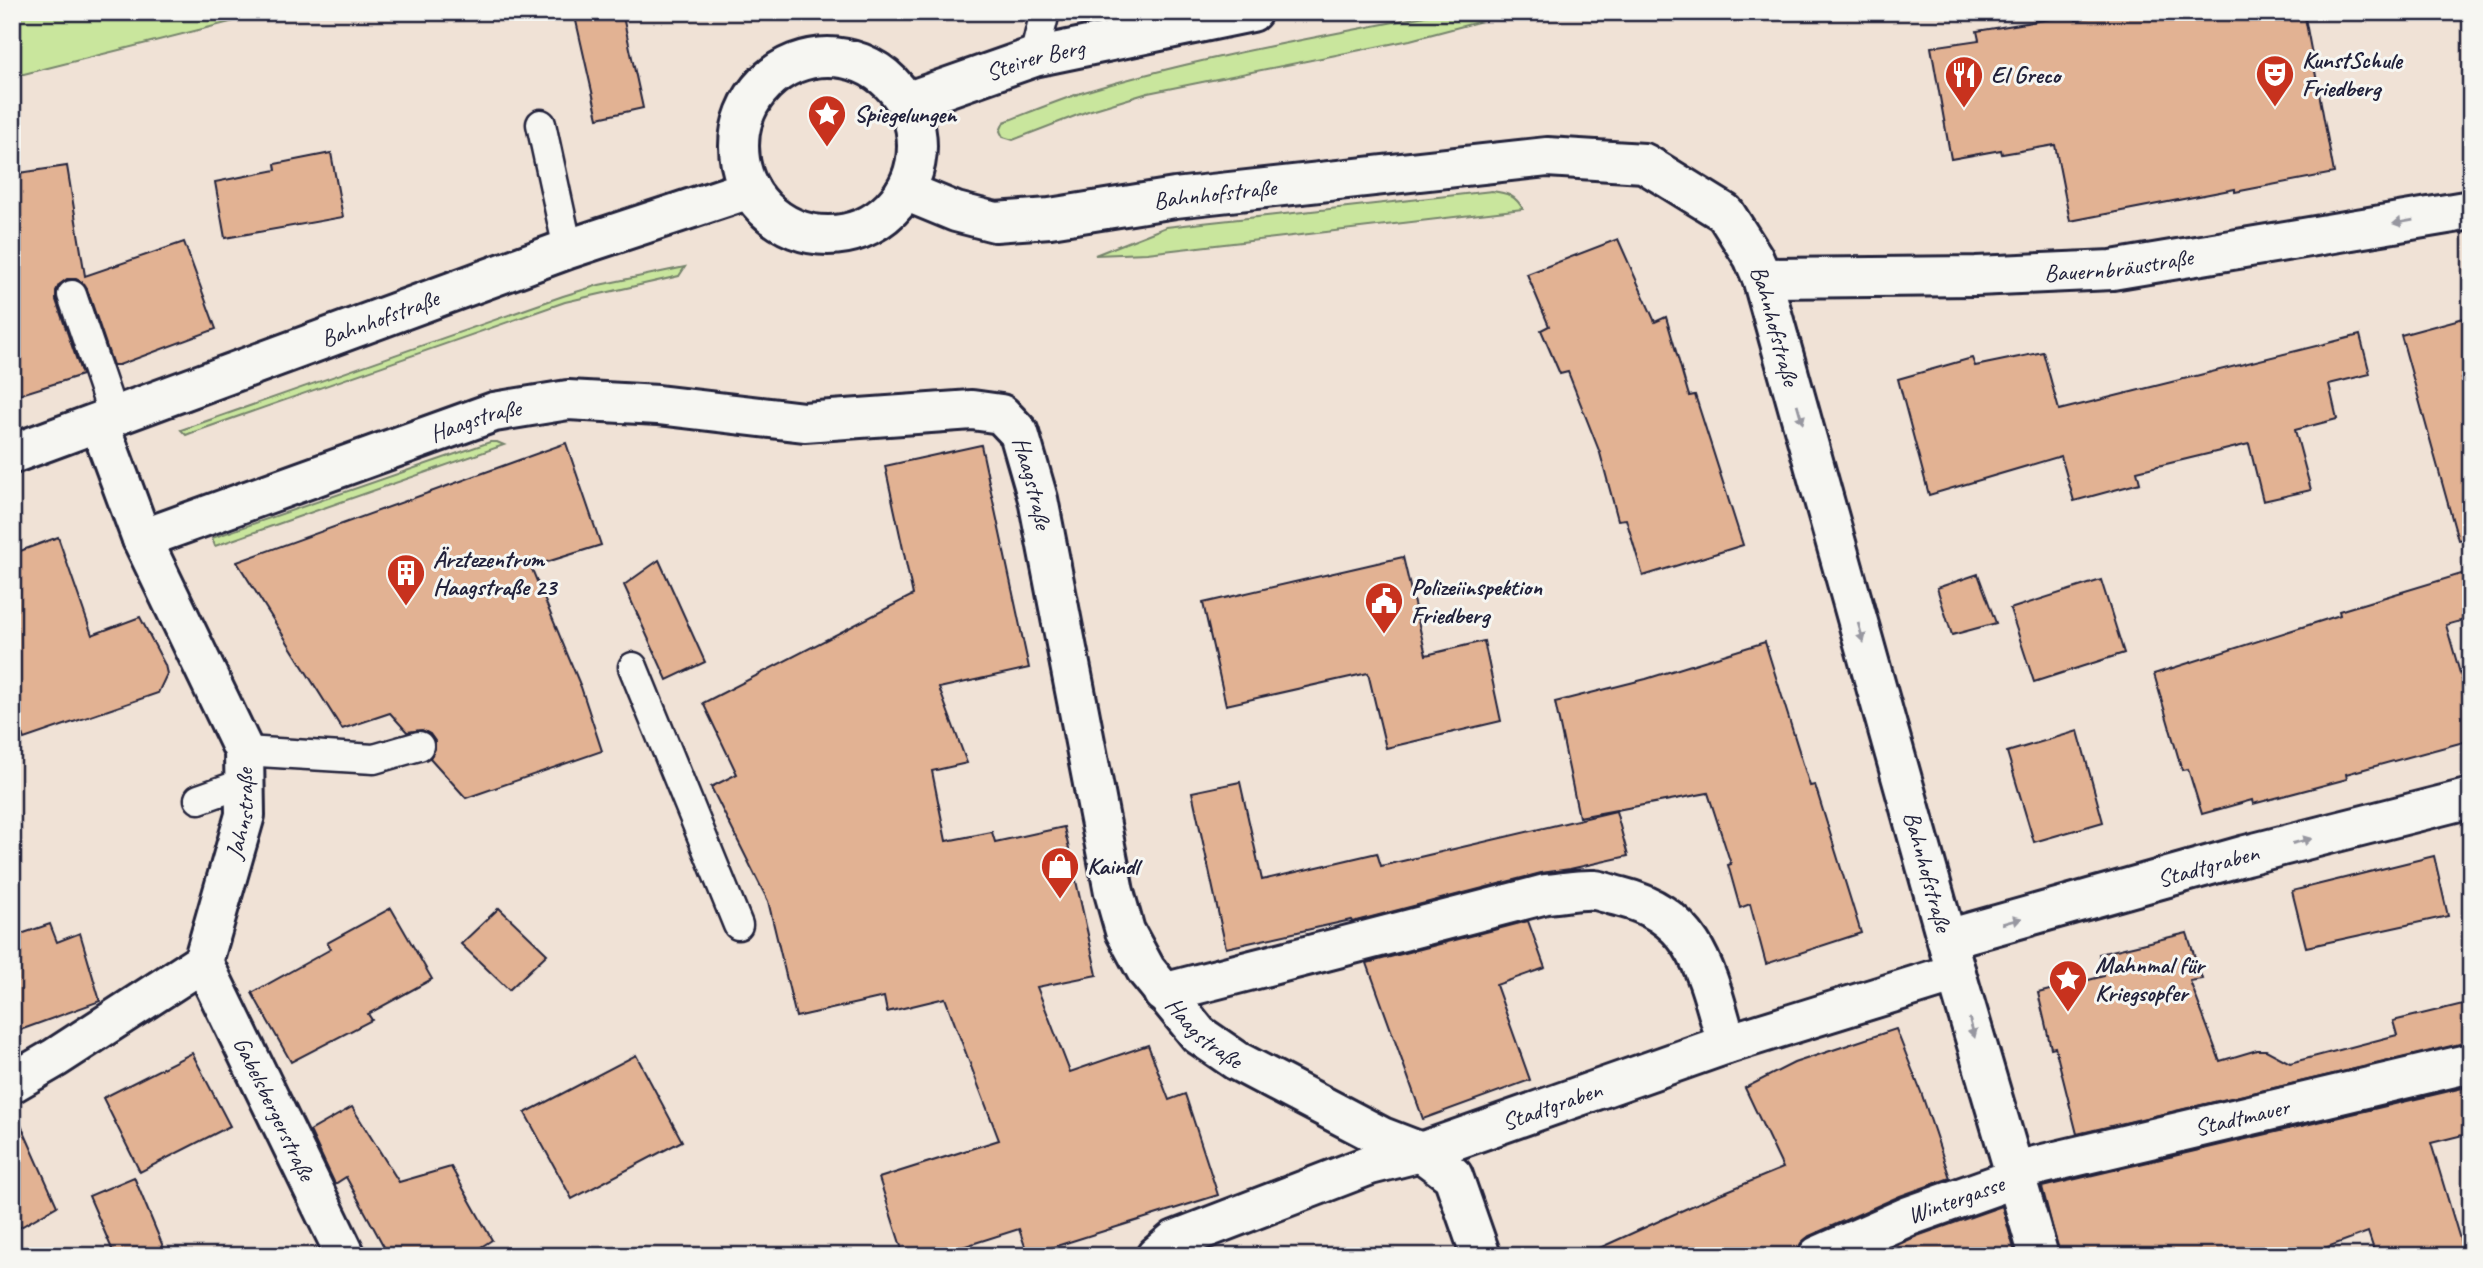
<svg xmlns="http://www.w3.org/2000/svg" width="2483" height="1268" font-family="Caveat,sans-serif">
  <rect width="100%" height="100%" fill="#f0e2d6"/>
  <filter id="ink" filterUnits="userSpaceOnUse"><feTurbulence type="fractalNoise" baseFrequency=".0143" numOctaves="2"/><feDisplacementMap in="SourceGraphic" scale="14" xChannelSelector="R" yChannelSelector="G"/><feConvolveMatrix kernelMatrix="1 2 1 2 8 2 1 2 1" color-interpolation-filters="sRGB"/></filter>
  <g filter="url(#ink)">
    <!-- green -->
    <g fill="#c9e69d" stroke="#76846c" stroke-width="2">
      <path d="M12 12H270L12 77Z"/>
      <path d="M1445 12H1516L1410 40 1148 93 1088 111 1013 140 1003 137 1000 131 1004 122C1030 112 1057 101 1084 92 1202 56 1325 36 1445 12Z"/>
      <path d="M1492 191C1507 193 1515 195 1523 209L1147 253 1095 255 1166 227Z"/>
      <path d="M685 267 679 276 565 302 191 433 186 435 181 430 563 296 599 285Z"/>
      <path d="M490 442H497L504 445 215 546 212 538Z"/>
    </g>
    <!-- building -->
    <g fill="#e2b293" stroke="#22223b" stroke-width="2">
      <path d="M574 12H622L643 108 598 118Z"/>
      <path d="M2113 12H2304L2334 173 2235 192V189L2070 221 2055 145 2002 154 2001 150 1951 159 1931 47 1979 40 1977 31 2075 15 2076 20Z"/>
      <path d="M331 153 343 217 225 238 215 182 276 170 275 164Z"/>
      <path d="M67 166 85 276 184 242 216 329 119 365H113L87 289 82 282 76 279H67L59 285 56 291V300L82 375 12 397V174Z"/>
      <path d="M1618 239 1655 322 1666 317 1689 396 1695 395 1743 545 1643 576 1626 519 1618 520 1600 453 1568 372 1560 374 1541 330 1549 326 1527 274Z"/>
      <path d="M2471 316V538L2458 540 2401 335Z"/>
      <path d="M2360 335 2370 374 2329 384 2337 419 2295 430 2311 490 2263 501 2249 444 2137 471 2140 483 2074 501 2061 456 1929 495 1898 379 1972 358 1975 366 2043 352 2059 410Z"/>
      <path d="M566 443 601 545 531 567 581 687 602 751 466 798 430 758 435 749V741L430 734 422 730 407 732 390 713 342 729 237 562Z"/>
      <path d="M981 445 1029 668 939 688 967 763 932 771 946 841 992 832 995 842 1064 827 1097 975 1037 987 1070 1072 1148 1045 1169 1100 1185 1094 1218 1195 1028 1255 1019 1229 934 1256H904L879 1178 999 1140 945 998 887 1012 884 997 796 1017 768 901 711 787 737 774 703 703 913 595 885 466Z"/>
      <path d="M58 537 92 635 140 617 165 665 167 674 158 693 24 739 12 707V554Z"/>
      <path d="M1403 557 1426 655 1484 641 1501 721 1386 748 1368 673 1226 705 1203 603Z"/>
      <path d="M659 560 705 662 667 680 624 585Z"/>
      <path d="M2471 571V618L2446 625 2471 711V740L2346 774 2347 779 2253 804 2252 800 2202 814 2188 769 2182 770 2154 674 2340 615 2339 611Z"/>
      <path d="M1978 574 1996 623 1952 635 1937 588Z"/>
      <path d="M2101 580 2124 653 2034 682 2010 609Z"/>
      <path d="M1765 642 1810 786 1815 785 1861 933 1766 964 1750 904 1740 908 1728 865 1731 864 1708 793 1579 817 1555 702 1646 679Z"/>
      <path d="M2078 731 2103 822 2034 842 2007 752Z"/>
      <path d="M1240 782 1262 880 1377 853 1381 866 1616 811 1628 856 1570 869 1541 873 1352 922 1351 920 1226 948 1192 792Z"/>
      <path d="M2434 856 2448 916 2306 947 2292 891Z"/>
      <path d="M391 908 432 979 368 1014 372 1020 291 1062 252 993 331 949 327 943Z"/>
      <path d="M499 908 547 954 509 990 461 944Z"/>
      <path d="M1528 921 1545 968 1496 985 1530 1080 1423 1119 1367 963Z"/>
      <path d="M50 924 57 942 80 933 100 1001 12 1033V937Z"/>
      <path d="M2187 933 2202 979 2190 981 2220 1061 2257 1050H2266L2290 1063 2397 1035 2393 1021 2471 1002V1042L2077 1134 2055 1047 2051 1048 2038 993 2104 976 2099 954Z"/>
      <path d="M1896 1029 1921 1092 1950 1178 1900 1196 1809 1236 1801 1243 1798 1250 1783 1256H1582L1703 1201 1783 1168 1745 1088 1794 1063Z"/>
      <path d="M192 1053 230 1126 140 1172 103 1098Z"/>
      <path d="M636 1055 682 1141 572 1199 525 1113Z"/>
      <path d="M2471 1086V1133L2431 1143 2465 1256H2376L2368 1232 2303 1256H2060L2042 1187Z"/>
      <path d="M12 1105 57 1206 12 1232Z"/>
      <path d="M352 1107 399 1182 451 1167 492 1240 467 1256H389L346 1177 335 1184 310 1131Z"/>
      <path d="M134 1177 167 1256H115L89 1196Z"/>
      <path d="M2002 1206 2016 1256H1873L1917 1236Z"/>
    </g>
    <g fill="none" stroke-linecap="round" stroke-linejoin="round">
      <!-- lane casing -->
      <g stroke="#22223b" stroke-width="33">
        <g id="lane">
          <path d="M1034 57 1045 12"/>
          <path d="M541 124 568 249"/>
          <path d="M72 295 114 418"/>
          <path d="M633 667 738 925"/>
          <path d="M244 751 374 759 419 746"/>
          <path d="M199 799 244 783"/>
        </g>
      </g>
      <!-- street casing -->
      <g stroke="#22223b" stroke-width="44">
        <g id="street">
          <path id="s1" d="M905 191 956 212 995 222 1050 218 1175 198 1547 157 1644 163 1725 213 1753 257 1762 278 1956 973 2039 1256"/>
          <path id="s2" d="M1762 278 1976 276 2112 270 2471 210"/>
          <path id="s3" d="M142 539 494 412 568 400 658 405 804 422 972 410 1001 414 1019 433 1038 499 1114 892 1125 931 1146 970 1199 1035 1237 1061 1382 1137 1421 1152 1453 1176 1481 1256"/>
          <path id="s4" d="M1947 939 2246 855 2471 798"/>
          <path id="s5" d="M203 962 346 1256"/>
          <path d="M1163 993 1546 894C1561 893 1579 889 1594 890 1603 891 1612 895 1621 897 1699 916 1707 976 1727 1044"/>
          <path id="s6" d="M12 1083 55 1058 203 962 245 815 244 751 142 539 99 423"/>
          <path id="s7" d="M2014 1171 2471 1063"/>
          <path id="s8" d="M1156 1256 1175 1240 1370 1165 1421 1152 1727 1044 1956 973"/>
          <path id="s9" d="M1818 1256 1909 1216 2016 1178"/>
        </g>
      </g>
      <!-- secondary casing -->
      <g stroke="#22223b" stroke-width="44">
        <g id="secondary">
          <circle cx="828" cy="146" r="89"/>
          <path id="s10" d="M906 102 1034 57 1252 12"/>
          <path id="s11" d="M12 454 568 249 750 189"/>
        </g>
      </g>
      <!-- lane -->
      <use href="#lane" stroke="#f6f6f2" stroke-width="28"/>
      <!-- street -->
      <use href="#street" stroke="#f6f6f2" stroke-width="38"/>
      <!-- secondary -->
      <use href="#secondary" stroke="#f6f6f2" stroke-width="38"/>
    </g>
    <!-- one-way arrows -->
    <defs><path id="oneway-solid" d="M-6-.8H1V-3.2L6.5 0L1 3.2V.8H-6Z" transform="scale(1.75)"/></defs>
    <g fill="#9797a0">
      <use href="#oneway-solid" transform="translate(2403 222) rotate(170)"/>
      <use href="#oneway-solid" transform="translate(1800 414) rotate(74)"/>
      <use href="#oneway-solid" transform="translate(1861 633) rotate(74)"/>
      <use href="#oneway-solid" transform="translate(2302 841) rotate(-14)"/>
      <use href="#oneway-solid" transform="translate(2012 921) rotate(-16)"/>
      <use href="#oneway-solid" transform="translate(1972 1028) rotate(74)"/>
    </g>
  </g>
  <!-- icons -->
  <defs>
    <g id="theatre-pin" transform="scale(2.0125)"><path d="M0 17L-7.5 6A9.5 9.5 0 1 1 7.5 6Z" fill="#c8321e" stroke="#f6f6f2"/><path d="M-5-5.5Q0-4 5-5.5V0Q5 5 0 6Q-5 5-5 0ZM-3.3-2.5H-1v1.5H-3.3ZM1-2.5H3.3v1.5H1ZM-2.8 1Q0 5.5 2.8 1Z" fill="#fff"/></g>
    <g id="restaurant-pin" transform="scale(2.0125)"><path d="M0 17L-7.5 6A9.5 9.5 0 1 1 7.5 6Z" fill="#c8321e" stroke="#f6f6f2"/><path d="M-5-6h1v4h1v-4h1v4h1v-4h1v5L-1.5 .5V6h-2V.5L-5-1ZM5-6V6H3V1.5H1.5Q1.5-4 5-6Z" fill="#fff"/></g>
    <g id="sight-pin" transform="scale(2.0125)"><path d="M0 17L-7.5 6A9.5 9.5 0 1 1 7.5 6Z" fill="#c8321e" stroke="#f6f6f2"/><path d="M0-6L1.8-2.2L6-1.7L2.9 1.2L3.7 5.4L0 3.3L-3.7 5.4L-2.9 1.2L-6-1.7L-1.8-2.2Z" fill="#fff"/></g>
    <g id="building-pin" transform="scale(2.0125)"><path d="M0 17L-7.5 6A9.5 9.5 0 1 1 7.5 6Z" fill="#c8321e" stroke="#f6f6f2"/><path d="M-4-6H4V6H1V3H-1V6H-4ZM-2.5-4.3h1.7v1.8h-1.7ZM.8-4.3h1.7v1.8H.8ZM-2.5-1h1.7V.8h-1.7ZM.8-1h1.7V.8H.8Z" fill="#fff"/></g>
    <g id="civic-pin" transform="scale(2.0125)"><path d="M0 17L-7.5 6A9.5 9.5 0 1 1 7.5 6Z" fill="#c8321e" stroke="#f6f6f2"/><path d="M-.6-6.5H3V-4.5H.6V-3L4-1V1h2V6H-6V1h2V-1L-.6-3ZM-1.2 2.5V6h2.4V2.5Z" fill="#fff"/></g>
    <g id="shop-pin" transform="scale(2.0125)"><path d="M0 17L-7.5 6A9.5 9.5 0 1 1 7.5 6Z" fill="#c8321e" stroke="#f6f6f2"/><path d="M-5-2.5h2.3a2.7 3.5 0 0 1 5.4 0H5L5.5 6h-11ZM-1.5-2.5h3a1.5 2.3 0 0 0-3 0Z" fill="#fff"/></g>
  </defs>
  <g fill-rule="evenodd">
    <use href="#theatre-pin" x="2275" y="74"/>
    <use href="#restaurant-pin" x="1964" y="75"/>
    <use href="#sight-pin" x="827" y="114"/>
    <use href="#building-pin" x="406" y="573"/>
    <use href="#civic-pin" x="1384" y="601"/>
    <use href="#shop-pin" x="1060" y="866"/>
    <use href="#sight-pin" x="2068" y="979"/>
  </g>
  <g text-anchor="middle" dominant-baseline="central" stroke-width="6" stroke-linejoin="round" paint-order="stroke">
    <!-- poi labels -->
    <g font-size="24" font-weight="bold" fill="#22223b" stroke="#f6f6f2" text-anchor="start">
      <text x="2302" y="60">KunstSchule<tspan x="2302" dy="28">Friedberg</tspan></text>
      <text x="1991" y="75">El Greco</text>
      <text x="854" y="114">Spiegelungen</text>
      <text x="433" y="559">Ärztezentrum<tspan x="433" dy="28">Haagstraße 23</tspan></text>
      <text x="1411" y="587">Polizeiinspektion<tspan x="1411" dy="28">Friedberg</tspan></text>
      <text x="1087" y="866">Kaindl</text>
      <text x="2095" y="965">Mahnmal für<tspan x="2095" dy="28">Kriegsopfer</tspan></text>
    </g>
    <!-- street labels -->
    <g font-size="24" fill="#22223b" stroke="#f6f6f2">
      <text stroke="none"><textPath href="#s10" startOffset="136">Steirer Berg</textPath></text>
      <text stroke="none"><textPath href="#s1" startOffset="317">Bahnhofstraße</textPath></text>
      <text stroke="none"><textPath href="#s2" startOffset="357">Bauernbräustraße</textPath></text>
      <text stroke="none"><textPath href="#s11" startOffset="392">Bahnhofstraße</textPath></text>
      <text stroke="none"><textPath href="#s1" startOffset="968">Bahnhofstraße</textPath></text>
      <text stroke="none"><textPath href="#s3" startOffset="354">Haagstraße</textPath></text>
      <text stroke="none"><textPath href="#s3" startOffset="962">Haagstraße</textPath></text>
      <text stroke="none"><textPath href="#s6" startOffset="380">Jahnstraße</textPath></text>
      <text stroke="none"><textPath href="#s4" startOffset="271">Stadtgraben</textPath></text>
      <text stroke="none"><textPath href="#s1" startOffset="1535">Bahnhofstraße</textPath></text>
      <text stroke="none"><textPath href="#s3" startOffset="1550">Haagstraße</textPath></text>
      <text stroke="none"><textPath href="#s8" startOffset="425">Stadtgraben</textPath></text>
      <text stroke="none"><textPath href="#s5" startOffset="163">Gabelsbergerstraße</textPath></text>
      <text stroke="none"><textPath href="#s7" startOffset="234">Stadtmauer</textPath></text>
      <text stroke="none"><textPath href="#s9" startOffset="149">Wintergasse</textPath></text>
    </g>
  </g>
  <!-- margin -->
  <rect width="2483" height="1268" fill="none" stroke="#f6f6f2" stroke-width="42"/>
  <rect x="21" y="21" width="2441" height="1226" fill="none" stroke="#22223b" stroke-width="2.5" filter="url(#ink)"/>
</svg>
